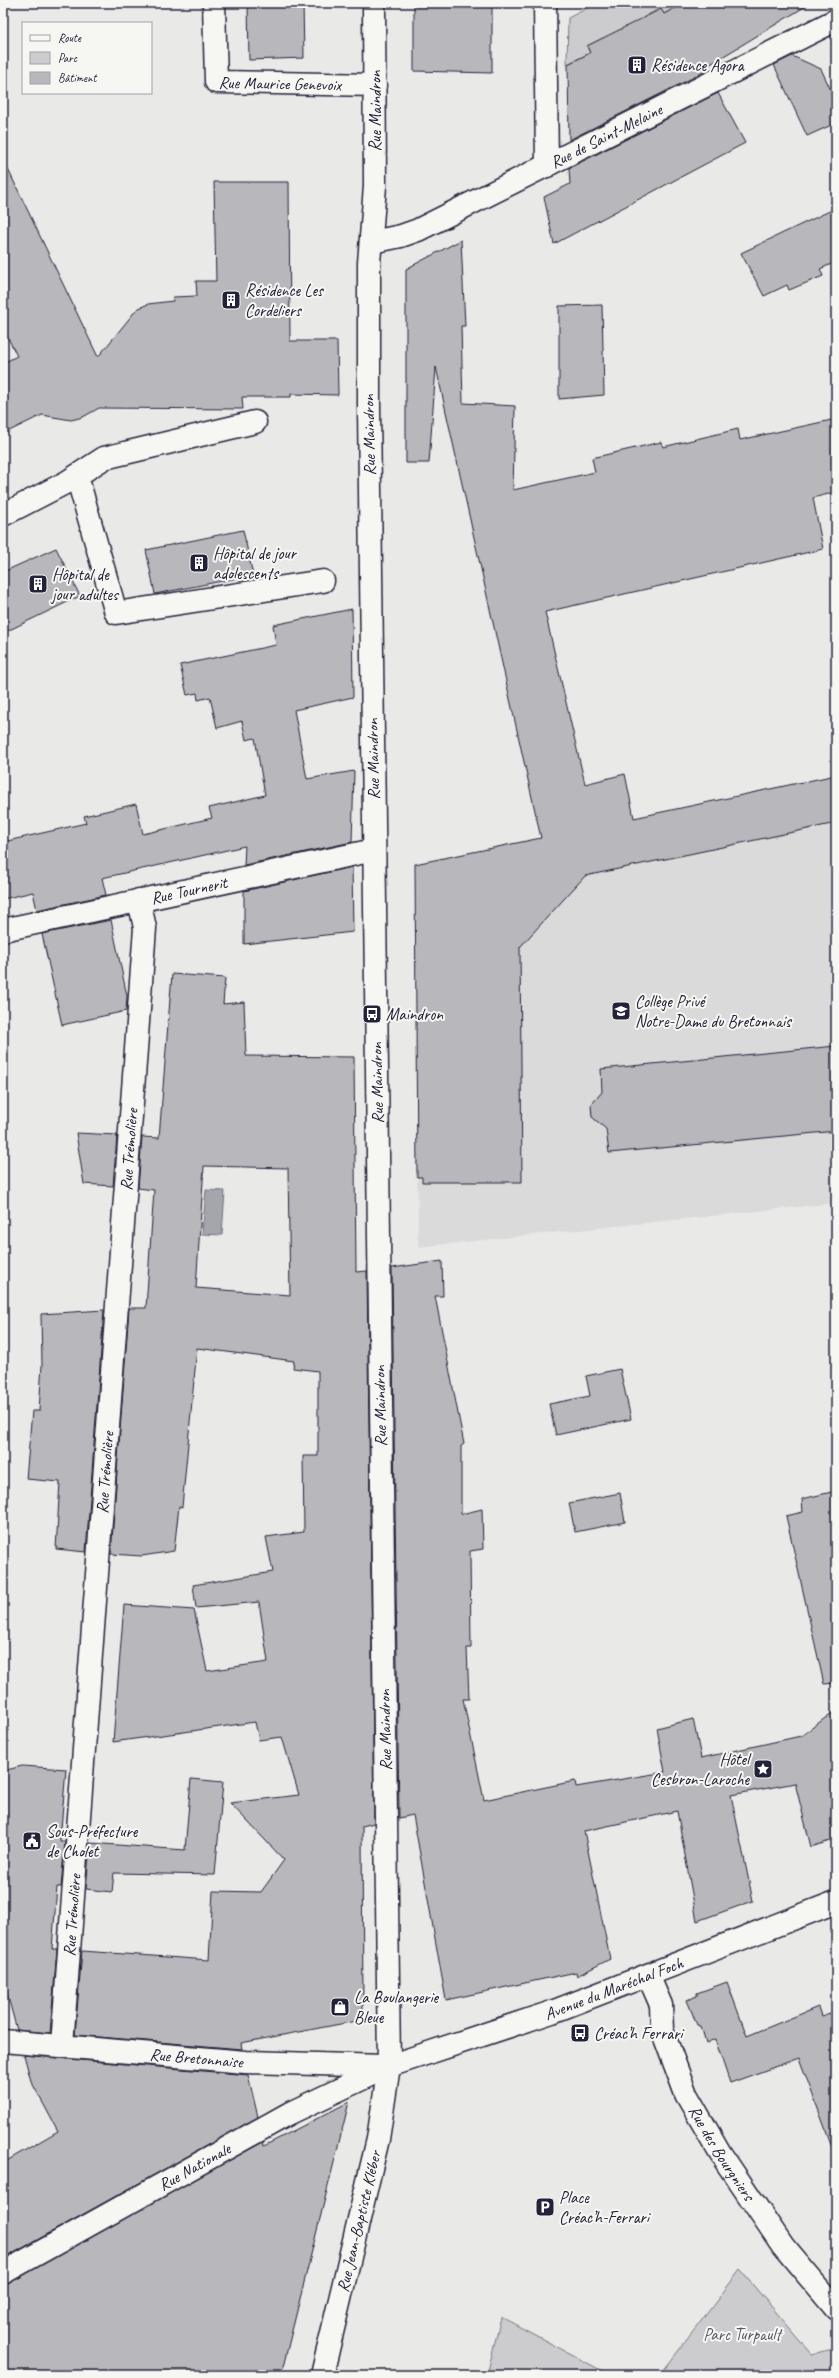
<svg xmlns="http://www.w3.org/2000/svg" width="839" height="2378" font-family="Caveat,sans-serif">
  <rect width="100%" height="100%" fill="#e9e9e7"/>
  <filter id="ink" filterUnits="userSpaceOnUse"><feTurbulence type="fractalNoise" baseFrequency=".025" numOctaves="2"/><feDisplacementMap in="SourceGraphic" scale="8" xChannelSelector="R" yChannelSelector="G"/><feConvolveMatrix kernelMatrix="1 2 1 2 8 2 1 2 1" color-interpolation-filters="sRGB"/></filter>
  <g filter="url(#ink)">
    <!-- built -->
    <path fill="#dadada" d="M836 775V1203L418 1247 415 864Z"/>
    <!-- green -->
    <g fill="#ccccce" stroke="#777784">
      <path d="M597 3H684L664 14 660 8 644 17 647 23 607 44 603 38 587 46 590 53 567 64 568 18Z"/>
      <path d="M740 2270 812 2354 836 2348V2375H660Z"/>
      <path d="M501 2317 610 2375H487Z"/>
    </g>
    <!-- water -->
    <path fill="#a5a5ac" stroke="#71717f" d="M206 1190 225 1191 222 1235 202 1234Z"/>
    <!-- building -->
    <g fill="#b8b8bc" stroke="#22223b" fill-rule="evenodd">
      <path d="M248 3H303L304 58 249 60Z"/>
      <path d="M414 3H492V73L414 71Z"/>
      <path d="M684 3H811L704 68 706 71 569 140 568 64 590 53 587 46 661 9 664 14Z"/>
      <path d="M792 56 821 69 836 101V123L807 136 774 65Z"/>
      <path d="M718 93 745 143 554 244 544 197 570 184 569 168Z"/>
      <path d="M3 159 98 357 137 309 148 304 173 301V297L197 296 196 281H216L214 182H289L290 341H337L338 395 291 394V397H242L243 409 99 408 83 417 71 420 42 415 3 434V363L17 356 3 328Z"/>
      <path d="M836 208V262L820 269 823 276 789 290 787 285 764 296 741 253Z"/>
      <path d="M461 240 465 326H461L463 403 515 406 513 490 595 472 592 458 661 442 663 447 738 429 740 440 836 419V492L813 498 823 549 545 612 585 784 625 774 634 818 836 775V823L585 876 520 947 522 1182H422V1177H417L415 864 541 838 436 367 429 463H406V269Z"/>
      <path d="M602 305 604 395 559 399V306Z"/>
      <path d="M243 530 253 575 155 594 146 550Z"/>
      <path d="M56 548 80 596 3 633V572Z"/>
      <path d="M352 609 353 697 294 710 307 779 354 771 352 842 244 865 245 846 102 878 106 895 37 910 33 892 3 899V842L86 823 84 816 136 804 143 834 212 818 209 808 265 795 255 738 246 740 242 721 217 728 210 697 198 700 197 693 187 695 180 665 276 645 273 625Z"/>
      <path d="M352 867 353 932 244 944V891Z"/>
      <path d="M111 920 127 996 126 1011 62 1025 42 934Z"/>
      <path d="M172 974 225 978 223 1004 244 1002 246 1056 354 1057 356 1272 367 1271 374 1823 362 1826 363 2011 356 2021 241 2043 242 2049 75 2035 82 1951 209 1960 213 1891 261 1892 284 1860 230 1803 299 1795 282 1737 259 1740 255 1722 113 1742 124 1605 194 1610 207 1671 268 1662 259 1602 196 1608 193 1585 273 1572 266 1537 304 1532 303 1456H318V1371L293 1368 294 1361 197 1348 182 1507 179 1506 174 1551 142 1556 111 1554 129 1308H146L154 1190 138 1188 142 1137 159 1138ZM204 1166 288 1168 290 1295 196 1288Z"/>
      <path d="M836 1046V1131L609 1153 606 1129 592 1117 591 1105 602 1092 601 1069Z"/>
      <path d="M76 1133 117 1135 113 1186 84 1184Z"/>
      <path d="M442 1261 443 1296H435L464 1444 461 1446V1514L482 1509 483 1549 470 1551 471 1648H467L469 1699H463L484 1800 575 1781 576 1787 665 1772 657 1728 693 1719 701 1758 801 1736 836 1710V1839L811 1847 795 1783 731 1795 753 1901 697 1921 677 1811 584 1831 610 1959 577 1976 576 1972 446 2000 413 1815 399 1818 392 1268Z"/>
      <path d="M104 1310 86 1552 56 1549 60 1482 26 1479 32 1411H39L42 1365 41 1314Z"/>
      <path d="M620 1369 631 1419 556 1435 549 1404 590 1396 586 1376Z"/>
      <path d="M836 1491V1683L824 1684 786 1516 803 1512 802 1499Z"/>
      <path d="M620 1493 625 1522 575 1532 569 1503Z"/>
      <path d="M22 1766 66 1769 60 1841H65L61 1887H57L52 1949H57L50 2033 17 2030 3 1979V1771Z"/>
      <path d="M191 1779 223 1782 215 1875 114 1873 112 1892 86 1889 90 1843 185 1850Z"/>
      <path d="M727 1982 747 2036 818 2007 821 2016 836 2011V2149H833L799 2058 730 2083 715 2039 706 2043 701 2026 697 2025 687 2000 697 1996V1993Z"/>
      <path d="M24 2055 248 2075 258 2117 3 2259V2163L58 2131 31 2081Z"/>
      <path d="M349 2102 281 2375H3V2285L263 2142 264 2146Z"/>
    </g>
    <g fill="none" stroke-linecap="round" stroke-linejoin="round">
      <!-- minor casing -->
      <g stroke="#22223b" stroke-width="25">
        <g id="minor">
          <path id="s1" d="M214 3 216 82 375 85"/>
          <path d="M545 3 547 166"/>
          <path id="s2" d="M372 242 401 236 418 230 836 20"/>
          <path d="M77 476 116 613 323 581"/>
          <path d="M3 515 67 482 104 458 255 422"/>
          <path id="s3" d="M3 930 374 850"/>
          <path id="s4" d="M648 1975 661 2005 662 2030 686 2094 720 2153 783 2246 836 2309"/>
          <path id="s5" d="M3 2041 245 2062 384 2066"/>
          <path id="s6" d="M62 2045 145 928 139 900"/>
          <path id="s7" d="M3 2273 290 2113 389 2066 552 2012 836 1902"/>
          <path id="s8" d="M322 2375 378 2139 389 2066 369 407V263L375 186 374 3"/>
        </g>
      </g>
      <!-- minor -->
      <use href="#minor" stroke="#f6f6f2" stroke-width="22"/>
    </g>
  </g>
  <!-- icons -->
  <defs>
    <g id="building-square" transform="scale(1)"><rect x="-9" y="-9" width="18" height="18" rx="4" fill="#22223b" stroke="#f6f6f2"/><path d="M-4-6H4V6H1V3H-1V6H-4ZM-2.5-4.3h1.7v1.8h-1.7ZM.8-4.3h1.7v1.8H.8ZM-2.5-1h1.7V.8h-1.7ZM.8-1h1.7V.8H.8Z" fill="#fff"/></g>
    <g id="school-square" transform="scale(1)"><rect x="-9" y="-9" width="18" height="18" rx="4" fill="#22223b" stroke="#f6f6f2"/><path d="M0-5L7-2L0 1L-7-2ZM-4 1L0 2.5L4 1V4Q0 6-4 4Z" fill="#fff"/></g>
    <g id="bus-square" transform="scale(1)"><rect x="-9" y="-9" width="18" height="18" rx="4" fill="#22223b" stroke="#f6f6f2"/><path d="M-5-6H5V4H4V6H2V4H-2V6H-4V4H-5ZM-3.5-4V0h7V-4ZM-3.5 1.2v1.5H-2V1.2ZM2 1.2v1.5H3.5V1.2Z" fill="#fff"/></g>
    <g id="sight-square" transform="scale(1)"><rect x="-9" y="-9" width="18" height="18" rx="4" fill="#22223b" stroke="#f6f6f2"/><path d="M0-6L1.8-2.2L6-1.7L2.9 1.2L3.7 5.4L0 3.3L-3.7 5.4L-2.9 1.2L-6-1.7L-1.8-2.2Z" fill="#fff"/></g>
    <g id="civic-square" transform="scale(1)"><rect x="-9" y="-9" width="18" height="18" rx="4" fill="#22223b" stroke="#f6f6f2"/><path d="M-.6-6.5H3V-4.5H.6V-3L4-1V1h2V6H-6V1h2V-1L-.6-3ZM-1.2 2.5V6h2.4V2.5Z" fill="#fff"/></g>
    <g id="shop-square" transform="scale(1)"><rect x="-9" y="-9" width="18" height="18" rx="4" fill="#22223b" stroke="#f6f6f2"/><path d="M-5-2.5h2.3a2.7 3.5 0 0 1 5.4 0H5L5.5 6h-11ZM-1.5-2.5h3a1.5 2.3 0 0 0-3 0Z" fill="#fff"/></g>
    <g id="parking-square" transform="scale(1)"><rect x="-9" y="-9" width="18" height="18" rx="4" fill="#22223b" stroke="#f6f6f2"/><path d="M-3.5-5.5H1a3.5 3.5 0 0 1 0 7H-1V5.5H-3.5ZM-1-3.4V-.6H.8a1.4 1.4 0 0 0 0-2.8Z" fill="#fff"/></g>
  </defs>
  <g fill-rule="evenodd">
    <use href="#building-square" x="637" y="65"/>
    <use href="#building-square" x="231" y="300"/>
    <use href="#building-square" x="199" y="563"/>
    <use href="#building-square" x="38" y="584"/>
    <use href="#school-square" x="621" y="1011"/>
    <use href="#bus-square" x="372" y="1014"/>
    <use href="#sight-square" x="763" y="1769"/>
    <use href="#civic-square" x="32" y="1841"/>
    <use href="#shop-square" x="340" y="2007"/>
    <use href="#bus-square" x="580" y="2033"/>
    <use href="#parking-square" x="545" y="2207"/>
  </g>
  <g text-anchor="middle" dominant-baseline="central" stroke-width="4" stroke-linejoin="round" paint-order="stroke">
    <!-- poi labels -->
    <g font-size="17" fill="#22223b" stroke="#f6f6f2" text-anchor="start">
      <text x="651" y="65">Résidence Agora</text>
      <text x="245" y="290">Résidence Les<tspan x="245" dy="20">Cordeliers</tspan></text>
      <text x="213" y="553">Hôpital de jour<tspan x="213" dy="20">adolescents</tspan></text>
      <text x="52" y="574">Hôpital de<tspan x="52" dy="20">jour adultes</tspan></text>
      <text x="635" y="1001">Collège Privé<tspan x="635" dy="20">Notre-Dame du Bretonnais</tspan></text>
      <text x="386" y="1014">Maindron</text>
      <text x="749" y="1759" text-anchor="end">Hôtel<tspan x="749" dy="20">Cesbron-Laroche</tspan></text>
      <text x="46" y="1831">Sous-Préfecture<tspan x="46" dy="20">de Cholet</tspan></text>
      <text x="354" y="1997">La Boulangerie<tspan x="354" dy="20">Bleue</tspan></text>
      <text x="594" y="2033">Créac’h Ferrari</text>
      <text x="559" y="2197">Place<tspan x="559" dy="20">Créac’h-Ferrari</tspan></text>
    </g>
    <!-- street labels -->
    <g font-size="17" fill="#22223b" stroke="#f6f6f2">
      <text stroke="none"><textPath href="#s1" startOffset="143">Rue Maurice Genevoix</textPath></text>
      <text transform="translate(375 111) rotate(-90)">Rue Maindron</text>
      <text stroke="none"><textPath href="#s2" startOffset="258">Rue de Saint-Melaine</textPath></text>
      <text transform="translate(369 435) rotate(-91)">Rue Maindron</text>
      <text transform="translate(373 759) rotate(-91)">Rue Maindron</text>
      <text stroke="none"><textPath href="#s3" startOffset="190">Rue Tournerit</textPath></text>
      <text transform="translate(377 1083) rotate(-91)">Rue Maindron</text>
      <text stroke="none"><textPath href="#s6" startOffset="898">Rue Trémolière</textPath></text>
      <text transform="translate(380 1406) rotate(-91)">Rue Maindron</text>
      <text stroke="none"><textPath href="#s6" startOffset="574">Rue Trémolière</textPath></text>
      <text transform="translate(385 1730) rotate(-91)">Rue Maindron</text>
      <text stroke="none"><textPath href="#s6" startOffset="130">Rue Trémolière</textPath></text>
      <text stroke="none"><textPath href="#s7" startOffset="676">Avenue du Maréchal Foch</textPath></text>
      <text stroke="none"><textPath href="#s5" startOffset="194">Rue Bretonnaise</textPath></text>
      <text stroke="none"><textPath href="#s4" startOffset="195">Rue des Bourgniers</textPath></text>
      <text stroke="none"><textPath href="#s7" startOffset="219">Rue Nationale</textPath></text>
      <text stroke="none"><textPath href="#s8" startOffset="158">Rue Jean-Baptiste Kléber</textPath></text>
    </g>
    <!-- park labels -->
    <g font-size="17" fill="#555567" stroke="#f6f6f2">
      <text x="742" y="2334">Parc Turpault</text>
    </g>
  </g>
  <!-- margin -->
  <rect width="839" height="2378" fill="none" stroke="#f6f6f2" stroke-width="16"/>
  <rect x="8" y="8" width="823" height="2362" fill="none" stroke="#22223b" stroke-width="1.5" filter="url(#ink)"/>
  <!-- legend -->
  <rect x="22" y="22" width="130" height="72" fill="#f6f6f2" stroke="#a1a1a9"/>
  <rect x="30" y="35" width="20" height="6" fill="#f6f6f2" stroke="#a1a1a9"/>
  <text x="58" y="42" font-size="12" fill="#22223b">Route</text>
  <rect x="30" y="52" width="20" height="12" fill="#ccccce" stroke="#a1a1a9"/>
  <text x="58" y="62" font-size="12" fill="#22223b">Parc</text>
  <rect x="30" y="72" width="20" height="12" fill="#b8b8bc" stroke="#a1a1a9"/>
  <text x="58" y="82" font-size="12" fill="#22223b">Bâtiment</text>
</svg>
